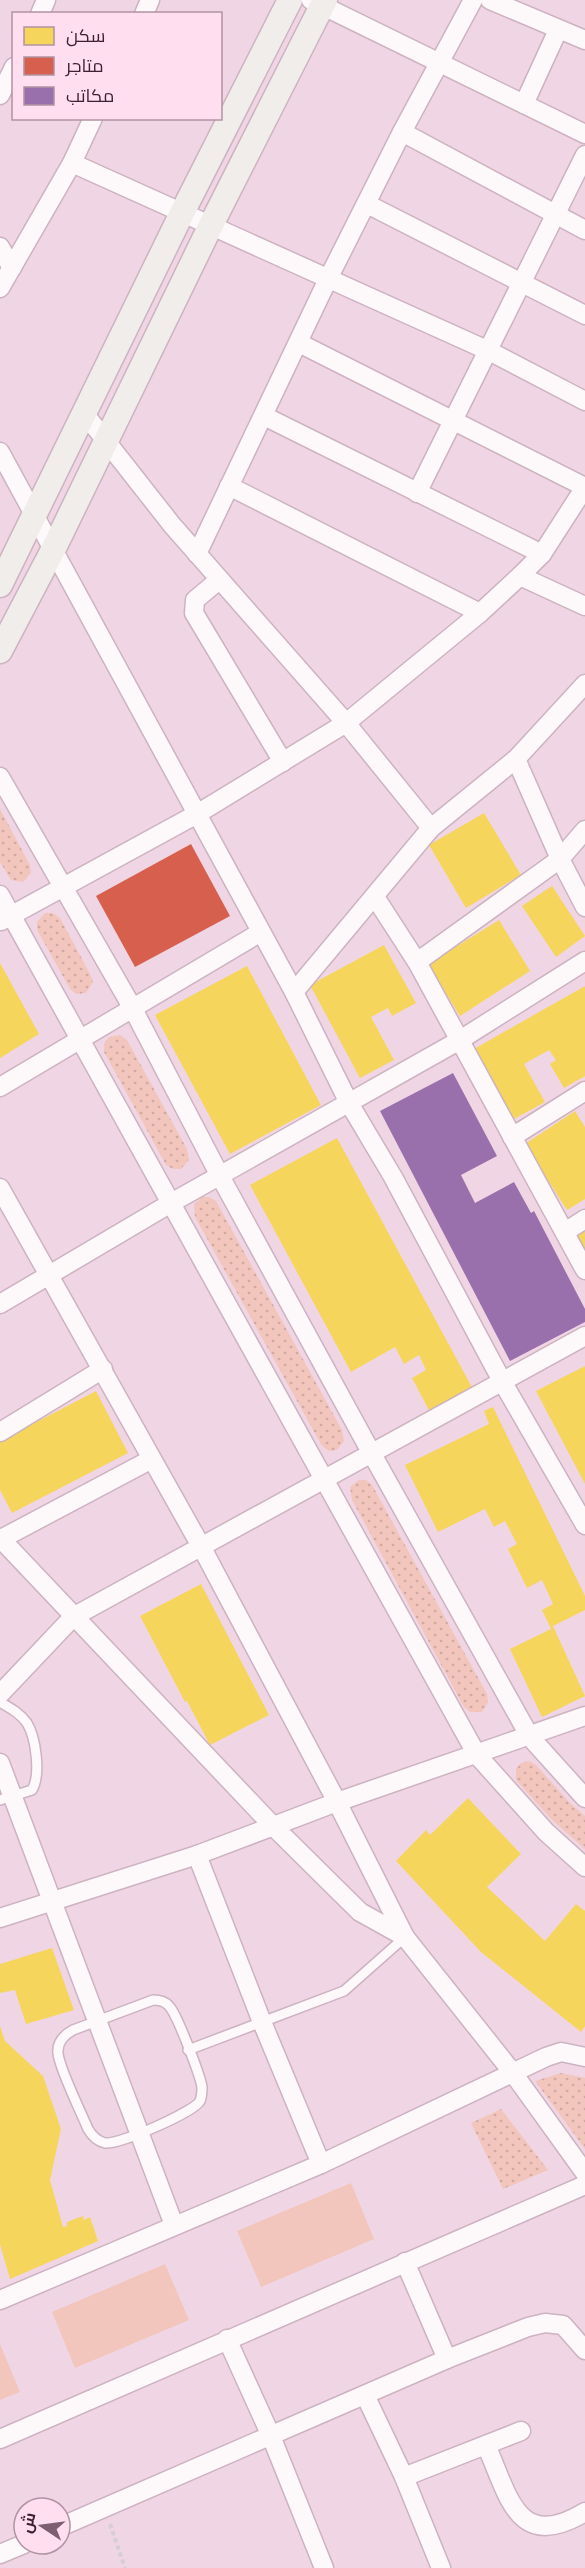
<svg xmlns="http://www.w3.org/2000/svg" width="585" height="2568" font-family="'IBM Plex Sans',Cairo,sans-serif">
  <defs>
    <pattern id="grass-dots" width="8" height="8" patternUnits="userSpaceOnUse" patternTransform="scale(1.5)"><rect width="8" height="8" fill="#f2c6bc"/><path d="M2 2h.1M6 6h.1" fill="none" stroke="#d0aaa2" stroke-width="1.8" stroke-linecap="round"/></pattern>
  </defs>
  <rect width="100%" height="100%" fill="#f0d6e4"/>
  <!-- grass -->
  <g fill="url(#grass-dots)">
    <path d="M0 809 30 865 31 873 23 882 11 880 0 862Z"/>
    <path d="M45 913H53L60 918 90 974 93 982 86 993 76 994 70 989 37 930V922Z"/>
    <path d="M120 1035 127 1040 187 1149 189 1160 181 1169H173L166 1165 104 1052V1044L109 1037Z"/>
    <path d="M202 1197H209L216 1201 342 1430 344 1441 337 1450 329 1451 322 1446 195 1217 194 1205Z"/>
    <path d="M359 1480H366L372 1485 487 1694 488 1702 482 1712H470L464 1707 352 1500 350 1487Z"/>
    <path d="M529 1761 536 1765 569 1802 585 1816V1849L551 1819 516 1780V1769L521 1763Z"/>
    <path d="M561 2073 585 2078V2149L535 2081Z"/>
    <path d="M501 2109 548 2170 503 2189 471 2123Z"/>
  </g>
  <!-- park -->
  <g fill="#f2c6bc">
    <path d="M351 2183 374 2239 261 2287 237 2231Z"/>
    <path d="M165 2264 189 2320 75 2368 52 2312Z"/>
    <path d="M0 2344 20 2392 0 2400Z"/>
  </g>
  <!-- homes -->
  <g fill="#f6d55c">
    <path d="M484 813 521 875 466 908 429 845Z"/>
    <path d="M552 886 585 936 556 957 522 906Z"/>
    <path d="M499 920 530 971 460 1016 428 964Z"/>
    <path d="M384 945 416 1003 392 1016 388 1008 371 1017 394 1060 360 1078 310 985Z"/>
    <path d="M0 963 39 1034 0 1058Z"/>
    <path d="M247 966 321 1105 230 1154 155 1015Z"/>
    <path d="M585 986V1076L564 1088 550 1064 556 1060 549 1050 524 1064 545 1102 514 1119 474 1049Z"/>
    <path d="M575 1111 585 1127V1199L567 1210 525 1144Z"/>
    <path d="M337 1138 473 1389 430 1412 412 1378 426 1370 419 1355 404 1364 395 1347 351 1372 250 1185Z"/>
    <path d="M585 1227V1252L574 1234Z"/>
    <path d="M585 1366V1484L536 1391Z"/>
    <path d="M96 1391 128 1453 12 1513 0 1490V1441Z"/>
    <path d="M493 1407 585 1596V1610L553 1626 585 1696 542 1717 510 1649 551 1629 542 1610 553 1604 542 1580 527 1588 508 1549 517 1544 505 1521 494 1527 485 1509 438 1532 405 1465 489 1424 484 1411Z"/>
    <path d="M201 1584 269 1715 210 1745 187 1701 185 1702 140 1616Z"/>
    <path d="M468 1798 521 1854 487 1887 545 1941 576 1904 585 1911V2026L581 2032 481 1952 396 1861 426 1830 430 1835Z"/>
    <path d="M52 1948 74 2010 26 2024 15 1990 0 1993V1964Z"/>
    <path d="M0 2026 5 2041 43 2076 61 2129 50 2180 63 2227 67 2226V2222L83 2216 84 2220 90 2217 98 2241 10 2279 0 2244Z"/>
  </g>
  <!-- shops -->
  <path fill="#d6604d" d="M191 844 230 916 135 967 96 896Z"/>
  <!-- offices -->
  <path fill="#9970ab" d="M453 1073 497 1156 461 1175 475 1203 514 1182 531 1213 534 1211 585 1309V1322L510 1361 380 1111Z"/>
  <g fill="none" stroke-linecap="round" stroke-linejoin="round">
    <!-- lane casing -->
    <g stroke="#cdb3c1" stroke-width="12">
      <g id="lane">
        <path d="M0 1702C10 1708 20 1713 27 1723 36 1738 41 1775 32 1790L0 1800"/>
        <path d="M153 2000C159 2000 165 2001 169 2006 177 2014 200 2075 202 2087 202 2092 202 2096 200 2101 194 2112 119 2145 105 2143 97 2141 92 2136 88 2129 81 2112 59 2068 58 2053 57 2042 64 2035 73 2030Z"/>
        <path d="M188 2050 344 1991 405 1937"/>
      </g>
    </g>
    <!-- street casing -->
    <g stroke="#cdb3c1" stroke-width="21">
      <g id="street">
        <path d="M311 0 585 134"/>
        <path d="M490 0 585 40"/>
        <path d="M40 14 46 0"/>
        <path d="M144 14 150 0"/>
        <path d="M0 95 14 67"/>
        <path d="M524 104 558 30"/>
        <path d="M402 132 585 230"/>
        <path d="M72 163 489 351 585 401"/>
        <path d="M367 204 585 315"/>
        <path d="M0 247 12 268"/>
        <path d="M0 288 72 163 93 118"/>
        <path d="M299 343 585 487"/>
        <path d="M84 413 172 525 346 723 431 828"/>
        <path d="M264 416 542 554"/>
        <path d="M0 452 294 992 349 1103 393 1177 502 1381 585 1525"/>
        <path d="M229 486 480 613"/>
        <path d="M417 493 585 155"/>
        <path d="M197 554 329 277 402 132 473 0"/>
        <path d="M520 576 585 606"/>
        <path d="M219 580 195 600 194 613 283 762"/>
        <path d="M516 759 560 859 585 907"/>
        <path d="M0 777 132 1007 220 1176 372 1454 530 1737 585 1798"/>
        <path d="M0 895 477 1755 546 1832 585 1867"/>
        <path d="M375 897 417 962 585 1270"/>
        <path d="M1 921 197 814 346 723 480 613 520 576 542 554 585 487"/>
        <path d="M417 962 560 859 585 830"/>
        <path d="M294 992 431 828 516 759 585 684"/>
        <path d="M0 1087 261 932"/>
        <path d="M512 1137 585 1091"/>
        <path d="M0 1188 202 1548 337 1802 405 1937 513 2073 585 2173"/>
        <path d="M565 1232 585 1219"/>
        <path d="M0 1304 171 1203 460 1040 585 961"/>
        <path d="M0 1432 103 1369"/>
        <path d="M0 1538 273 1826 360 1912 405 1937"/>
        <path d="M1 1539 150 1460"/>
        <path d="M0 1694 73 1617 585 1336"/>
        <path d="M0 1763 174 2225"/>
        <path d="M197 1855 262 2022 321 2164"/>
        <path d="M0 1918 197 1855 337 1802 585 1716"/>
        <path d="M405 2262 447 2359"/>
        <path d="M0 2300 321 2164 546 2057 561 2052 585 2057"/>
        <path d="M227 2339 271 2436 324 2568"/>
        <path d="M365 2395 404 2477 441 2568"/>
        <path d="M0 2439 585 2185"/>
        <path d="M486 2445C509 2496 517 2553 585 2512"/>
        <path d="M404 2477 521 2431"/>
        <path d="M60 2527 447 2359 528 2327 545 2323 563 2325 585 2350"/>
        <path d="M0 2554 24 2544"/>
      </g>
    </g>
    <!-- secondary casing -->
    <g stroke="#cdb3c1" stroke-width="27">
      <g id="secondary">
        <path d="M0 585 182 213 290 0"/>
        <path d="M0 651 54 548 210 227 325 0"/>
      </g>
    </g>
    <!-- path -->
    <path stroke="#d6ced3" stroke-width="4" stroke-dasharray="4.5 3" stroke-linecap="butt" d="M110 2524 125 2568"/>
    <!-- lane -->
    <use href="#lane" stroke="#fdf9fb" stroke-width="9"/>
    <!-- street -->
    <use href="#street" stroke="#fdf9fb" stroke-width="18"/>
    <!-- secondary -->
    <use href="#secondary" stroke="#f1edeb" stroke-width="24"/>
  </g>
  <!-- legend -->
  <rect x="12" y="12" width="210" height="108" fill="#ffdfef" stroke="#b193a3" stroke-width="1.5"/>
  <rect x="24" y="27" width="30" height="18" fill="#f6d55c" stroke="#b193a3" stroke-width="1.5"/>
  <text x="66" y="42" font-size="18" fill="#3d2031">سكن</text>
  <rect x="24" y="57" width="30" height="18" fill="#d6604d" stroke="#b193a3" stroke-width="1.5"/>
  <text x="66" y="72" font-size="18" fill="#3d2031">متاجر</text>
  <rect x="24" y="87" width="30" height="18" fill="#9970ab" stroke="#b193a3" stroke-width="1.5"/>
  <text x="66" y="102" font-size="18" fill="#3d2031">مكاتب</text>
  <!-- north arrow -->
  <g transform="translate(42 2526) rotate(283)"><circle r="28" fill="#ffdfef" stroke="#b193a3" stroke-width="1.5"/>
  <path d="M0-4.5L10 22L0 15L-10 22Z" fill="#7c6070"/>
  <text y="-9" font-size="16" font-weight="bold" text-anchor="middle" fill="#3d2031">ش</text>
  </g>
</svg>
